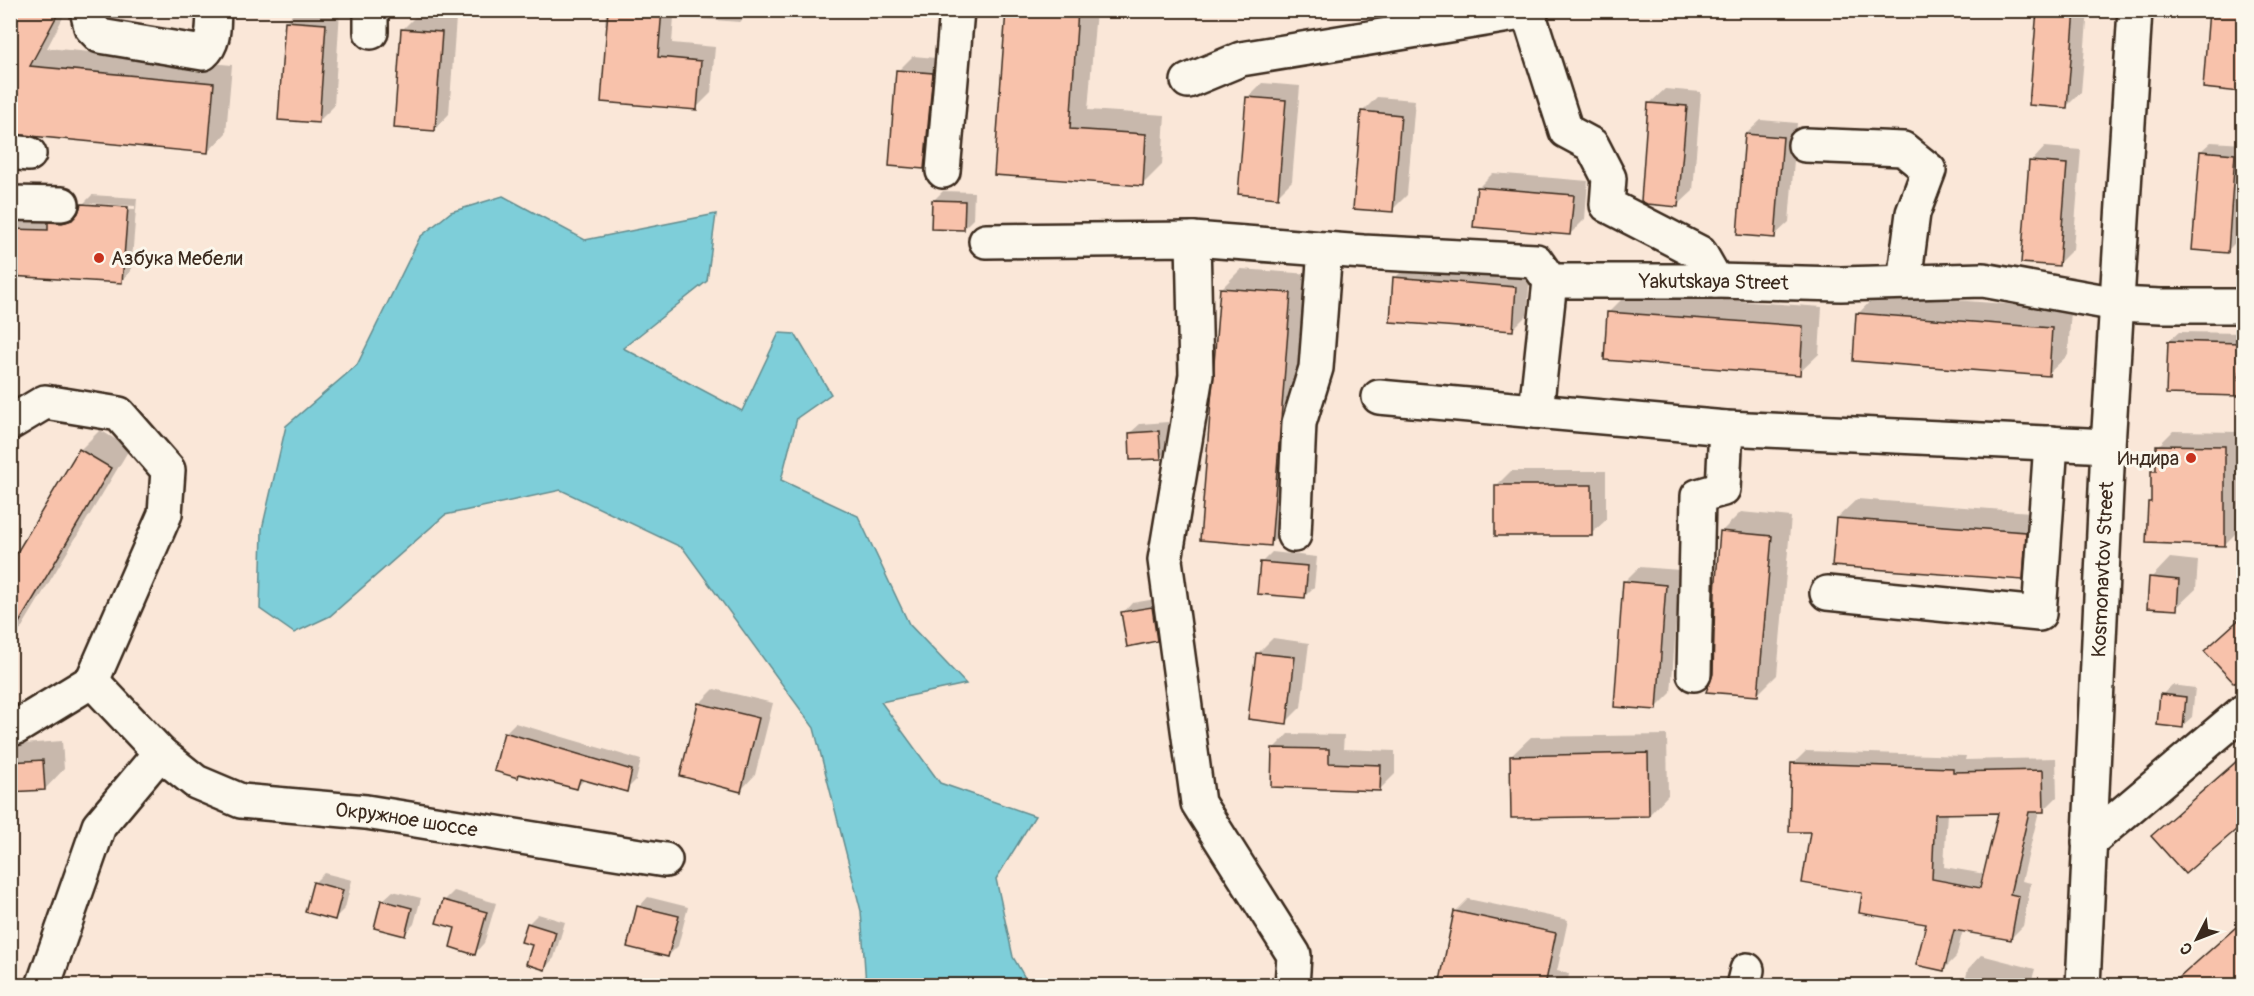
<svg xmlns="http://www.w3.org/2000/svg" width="2254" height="996" font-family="Pangolin,sans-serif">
  <rect width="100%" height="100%" fill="#fae7d8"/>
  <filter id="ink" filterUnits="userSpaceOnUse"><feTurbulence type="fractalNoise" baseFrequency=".0167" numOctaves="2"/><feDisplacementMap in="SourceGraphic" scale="12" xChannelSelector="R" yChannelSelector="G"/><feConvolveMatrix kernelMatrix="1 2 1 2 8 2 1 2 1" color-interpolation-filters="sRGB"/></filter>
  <g filter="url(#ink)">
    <!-- water -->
    <path fill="#7eced9" stroke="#638c8e" stroke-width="1.5" d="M503 196 585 240 716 214 707 281 623 348 742 411 779 333 795 334 831 394 797 418 781 480 858 516 909 624 966 684 881 702 940 783 1035 816 996 879 1013 957 1029 985H866L861 911 814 728 683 548 561 490 445 515 330 616 294 633 260 609 262 529 286 426 357 365 420 237 451 212Z"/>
    <!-- shadow -->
    <g fill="#0003" fill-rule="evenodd">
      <path d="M10 10H67L47 48 232 65 226 133 208 152 10 133Z"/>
      <path d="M297 10H340L334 106 319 121 286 21Z"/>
      <path d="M606 10H752L740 22 674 17 672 43 715 47 711 93 696 108 608 25H605Z"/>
      <path d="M1008 10H1096L1088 110 1165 115 1162 165 1142 185 996 174Z"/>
      <path d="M1357 10H1398L1395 13 1373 17 1357 16Z"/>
      <path d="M2038 10H2088L2081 92 2066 107Z"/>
      <path d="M2244 10V86L2240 90Z"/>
      <path d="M417 15 456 18 449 114 435 129 402 30Z"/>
      <path d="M913 56 947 59 939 152 924 167 898 71Z"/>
      <path d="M1262 83 1300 86 1292 181 1277 196 1247 98Z"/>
      <path d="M1665 89 1701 92 1693 191 1678 205 1650 103Z"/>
      <path d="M1377 97 1415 100 1407 195 1392 210 1362 112Z"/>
      <path d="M1761 120 1797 123 1789 222 1774 236 1746 134Z"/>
      <path d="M2211 142 2244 144 2237 241 2227 251 2201 151Z"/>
      <path d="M2045 147 2081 150 2073 249 2058 264 2031 162Z"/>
      <path d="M1493 173 1588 181 1585 219 1570 234 1478 188Z"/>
      <path d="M943 191 974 192 973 219 963 229 933 201Z"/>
      <path d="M92 195 137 198 131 271 122 281 10 275V220L52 221 60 213 80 211 82 205ZM86 203 135 206V209L84 206Z"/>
      <path d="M1410 263 1530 272 1527 315 1512 330 1395 278Z"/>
      <path d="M1241 269 1309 274 1290 525 1270 544 1222 288Z"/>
      <path d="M1628 293 1822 307 1819 354 1799 373 1608 313Z"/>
      <path d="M1877 294 2071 309 2068 355 2048 374 1858 314Z"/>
      <path d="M2179 332 2244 333V389L2238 394 2169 341Z"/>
      <path d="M1168 422 1170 447 1160 457 1130 433 1140 424Z"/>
      <path d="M100 430 130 448 10 647V567L80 450Z"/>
      <path d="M2173 431 2240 432 2239 530 2224 545 2149 503 2153 500 2152 472 2158 466V446Z"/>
      <path d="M1511 471H1606V520L1591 534 1496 486Z"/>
      <path d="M1857 499 2045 513 2042 559 2022 579 1837 518Z"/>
      <path d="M1741 512 1791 517 1777 675 1757 695 1714 675 1721 532Z"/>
      <path d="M1272 552 1317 557 1314 587 1304 597 1262 562Z"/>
      <path d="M2170 558 2198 561 2196 589 2176 608 2151 578Z"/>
      <path d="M1639 567 1680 570 1671 693 1656 708 1624 582Z"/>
      <path d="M1162 598 1166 630 1156 640 1123 613 1132 603Z"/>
      <path d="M1273 638 1309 643 1301 707 1286 722 1258 653Z"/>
      <path d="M2172 685 2195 688 2192 717 2182 726 2162 695Z"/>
      <path d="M714 689 773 703 755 775 741 790 699 704Z"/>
      <path d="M515 723 641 760 636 780 626 790 585 779 576 788 521 773 518 776 505 733Z"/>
      <path d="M1288 734 1344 735 1343 749 1395 751V774L1380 789 1274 748Z"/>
      <path d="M1667 735 1668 795 1649 815 1511 756 1531 737Z"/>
      <path d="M62 741 64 769 45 789 10 791V745Z"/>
      <path d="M1806 751 1966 756 1965 760 2056 758 2057 797 2044 810 2039 811 2022 881 2031 883 2023 926 2010 939 1963 930 1956 957 1943 970 1928 923 1864 892 1812 831 1793 764ZM2000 811 1985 874 1944 867 1947 812Z"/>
      <path d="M2244 753V821L2153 836 2181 809Z"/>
      <path d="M324 873 352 880 345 908 335 918 314 883Z"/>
      <path d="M393 891 421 898 414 924 405 934 376 927 383 900Z"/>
      <path d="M454 891 496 903 484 943 475 953 457 927 444 901Z"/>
      <path d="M648 897 688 907 678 946 668 956 639 907Z"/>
      <path d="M1468 899 1568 920 1557 971 1569 974 1567 986H1440L1455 912Z"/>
      <path d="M538 914 565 922 554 958 545 968 528 924Z"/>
      <path d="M1981 955 2035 969 2030 986H1964L1968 969Z"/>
    </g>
    <!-- building -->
    <g fill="#f8c2ab" stroke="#3b2a1e" stroke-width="1.5" fill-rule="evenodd">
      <path d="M10 10H60L30 66 214 83 208 153 10 134Z"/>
      <path d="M608 10H662L658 57 701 61 697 110 601 102Z"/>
      <path d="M1006 10H1078L1070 129 1146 134 1143 186 994 175Z"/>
      <path d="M2037 10H2075L2067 108 2029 105Z"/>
      <path d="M2209 10H2244V54L2240 92 2203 88Z"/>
      <path d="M285 21 326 24 319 123 278 120Z"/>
      <path d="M401 29 442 32 435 131 394 128Z"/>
      <path d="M896 70 933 73 924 169 889 166Z"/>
      <path d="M1246 97 1286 100 1278 198 1238 194Z"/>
      <path d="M1648 103 1687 106 1678 207 1647 204 1641 201Z"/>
      <path d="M1361 111 1401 115 1393 212 1353 209Z"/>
      <path d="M1745 134 1783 137 1775 238 1737 235Z"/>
      <path d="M2200 151 2235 154 2228 253 2192 250Z"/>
      <path d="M2029 161 2067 164 2059 266 2021 263Z"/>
      <path d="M1477 187 1574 195 1570 235 1473 227Z"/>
      <path d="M932 200 965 201 964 230 931 229Z"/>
      <path d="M81 204 128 207 122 283 10 276V229L48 230V222L62 223 72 220 78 213Z"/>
      <path d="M1393 277 1516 287 1513 331 1390 322Z"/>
      <path d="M1220 288 1291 293 1271 546 1200 540Z"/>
      <path d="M1607 312 1803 326 1800 375 1604 360Z"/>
      <path d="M1856 313 2052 328 2049 376 1853 361Z"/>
      <path d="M2168 341 2240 343 2239 396 2166 394Z"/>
      <path d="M1159 431 1161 459 1130 460 1129 433Z"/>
      <path d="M2156 445 2225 446V546L2146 543 2148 502H2151V471H2156Z"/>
      <path d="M79 449 111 468 10 638V564Z"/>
      <rect x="1495" y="485" width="97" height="51"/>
      <path d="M1836 518 2026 532 2023 580 1832 566Z"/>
      <path d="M1720 531 1772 536 1758 696 1706 692 1713 674 1715 592Z"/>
      <path d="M1260 562 1308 566 1305 598 1257 594Z"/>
      <path d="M2149 577 2179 580 2177 610 2147 608Z"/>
      <path d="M1623 581 1666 585 1657 710 1614 707Z"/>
      <path d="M1152 607 1157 641 1127 647 1121 612Z"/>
      <path d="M2244 615V674L2234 683 2204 651Z"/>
      <path d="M1256 653 1295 657 1287 724 1248 719Z"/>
      <path d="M2160 694 2186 697 2183 728 2157 725Z"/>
      <path d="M698 703 759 718 741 792 680 776Z"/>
      <path d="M504 732 632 770 627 792 580 779 577 789 519 774 518 778 494 771Z"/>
      <path d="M1272 748 1329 749V763L1381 765 1380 791 1271 787Z"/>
      <path d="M1648 753 1649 816 1511 818 1510 756Z"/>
      <path d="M2244 755V823L2185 874 2151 836Z"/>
      <path d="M43 760 45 790 10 792V762Z"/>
      <path d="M1791 763 1953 768V772L2043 770 2044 812H2029L2010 894 2019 896 2011 940 1954 930 1944 971 1916 965 1926 924 1859 913 1862 893 1802 883 1810 832H1789ZM1998 813 1980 888 1932 879 1935 814Z"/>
      <path d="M313 882 343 890 335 920 305 912Z"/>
      <path d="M381 900 412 908 405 936 374 928Z"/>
      <path d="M443 900 487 912 475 955 450 947 455 928 436 923Z"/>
      <path d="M637 906 679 916 668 957 627 947Z"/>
      <path d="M1454 911 1556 933 1545 986H1439Z"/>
      <path d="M2244 920V986H2170Z"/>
      <path d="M527 923 556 932 545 970 526 964 532 945 521 942Z"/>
    </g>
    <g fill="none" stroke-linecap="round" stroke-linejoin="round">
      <!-- minor casing -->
      <g stroke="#3b2a1e" stroke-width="38">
        <g id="minor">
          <path d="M87 10 91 27 100 36 203 53C215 43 213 25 214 10"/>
          <path d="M371 32V10"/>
          <path d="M1188 81 1241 59 1528 12 1566 131 1592 145 1609 178 1607 205 1700 253 1716 281"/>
          <path d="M1805 145 1903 149 1929 170 1913 213 1904 282"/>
          <path d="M10 152 29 154"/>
          <path d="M943 171 957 10"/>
          <path d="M10 203 62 204"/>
          <path id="s1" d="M1193 239 1363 252 1536 261 1550 281H1716L1841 284 1983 280 2117 304 2161 306H2244"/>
          <path d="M986 241 1193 239 1196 375 1165 560 1198 803 1294 955 1292 986"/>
          <path d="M1379 397 1726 428 2108 446"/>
          <path d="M1536 411 1550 281"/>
          <path d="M10 423 45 402 119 414 168 470 165 514 92 681"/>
          <path d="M1294 535 1299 423 1316 368 1325 249"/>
          <path d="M1827 593 2039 614 2051 443"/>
          <path d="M1694 674 1698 496 1723 489 1726 428"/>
          <path id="s2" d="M10 723 15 728 92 681 160 753 196 782 241 801 366 812 665 860"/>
          <path d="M2089 842 2244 711"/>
          <path d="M43 986 99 826 160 753"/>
          <path d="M1743 986 1747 970"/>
          <path id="s3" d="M2083 986 2108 446 2135 10"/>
        </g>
      </g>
      <!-- minor -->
      <use href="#minor" stroke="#fbf7ec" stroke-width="33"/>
    </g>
  </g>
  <!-- markers -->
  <g fill="#c8321e" stroke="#fbf7ec" stroke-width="2">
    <circle cx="99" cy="258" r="6"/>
    <circle cx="2191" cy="458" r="6"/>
  </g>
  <g text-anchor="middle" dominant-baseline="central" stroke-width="6" stroke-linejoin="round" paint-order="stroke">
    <!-- poi labels -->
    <g font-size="20" fill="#3b2a1e" stroke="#fbf7ec" text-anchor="start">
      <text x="111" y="258">Азбука Мебели</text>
      <text x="2179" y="458" text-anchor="end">Индира</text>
    </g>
    <!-- street labels -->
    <g font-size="20" fill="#3b2a1e" stroke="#fbf7ec">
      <text stroke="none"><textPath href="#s1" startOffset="532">Yakutskaya Street</textPath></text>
      <text stroke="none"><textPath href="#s3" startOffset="417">Kosmonavtov Street</textPath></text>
      <text stroke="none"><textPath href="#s2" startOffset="458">Окружное шоссе</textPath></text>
    </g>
  </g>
  <!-- margin -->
  <rect width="2254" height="996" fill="none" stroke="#fbf7ec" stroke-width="36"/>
  <rect x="18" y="18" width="2218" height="960" fill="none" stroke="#3b2a1e" stroke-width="2" filter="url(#ink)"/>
  <!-- north arrow -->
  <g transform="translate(2197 939) rotate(228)" stroke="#fbf7ec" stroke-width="4.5" paint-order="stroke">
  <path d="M0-4.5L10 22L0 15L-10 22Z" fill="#3b2a1e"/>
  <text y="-9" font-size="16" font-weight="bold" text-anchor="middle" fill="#3b2a1e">С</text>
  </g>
</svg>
